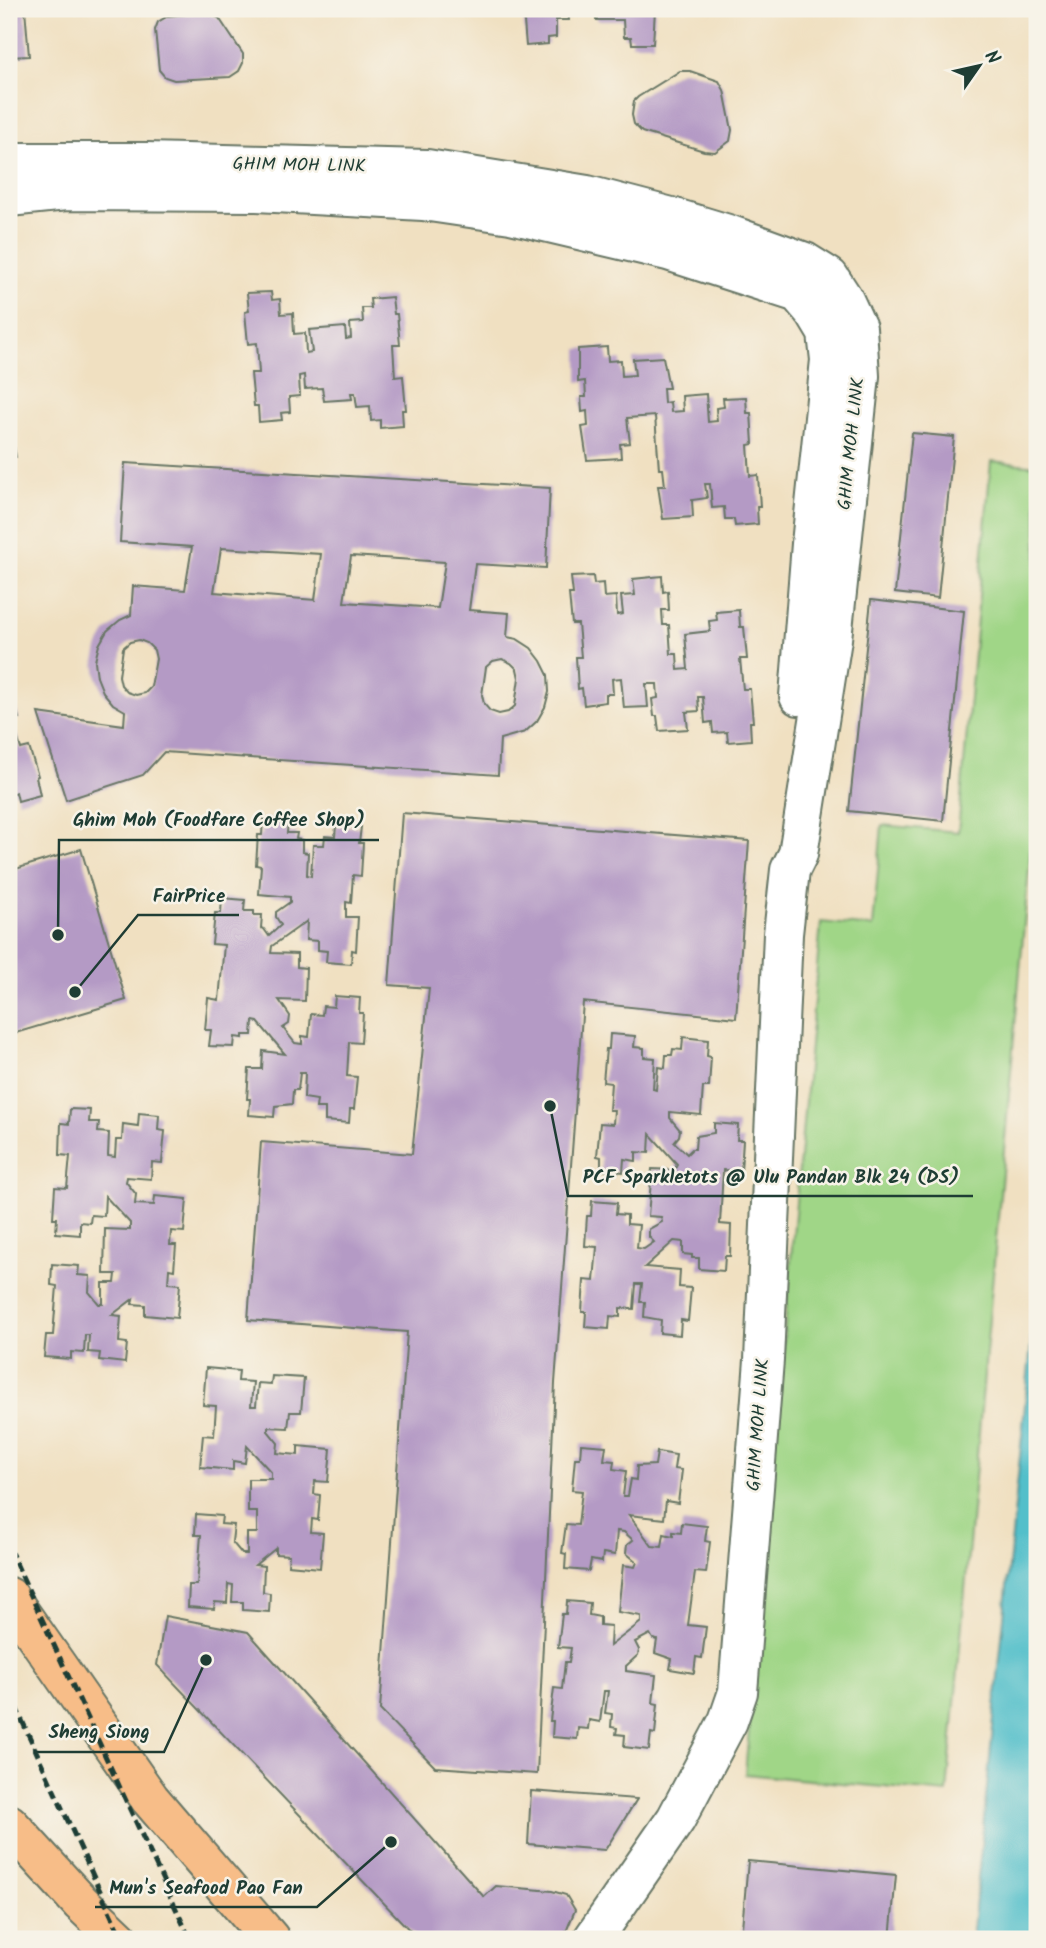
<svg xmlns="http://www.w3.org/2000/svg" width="1046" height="1948" font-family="Kalam,sans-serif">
  <rect width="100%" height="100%" fill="#f7f3e8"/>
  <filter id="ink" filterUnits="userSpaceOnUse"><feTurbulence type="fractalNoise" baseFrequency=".0143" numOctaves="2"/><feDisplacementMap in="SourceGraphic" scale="14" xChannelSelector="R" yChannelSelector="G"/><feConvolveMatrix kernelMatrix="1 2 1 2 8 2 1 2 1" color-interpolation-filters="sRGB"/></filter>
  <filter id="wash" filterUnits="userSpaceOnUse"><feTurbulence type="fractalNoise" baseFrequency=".00686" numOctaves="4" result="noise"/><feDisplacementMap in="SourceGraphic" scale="28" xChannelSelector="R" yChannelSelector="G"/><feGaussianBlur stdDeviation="1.57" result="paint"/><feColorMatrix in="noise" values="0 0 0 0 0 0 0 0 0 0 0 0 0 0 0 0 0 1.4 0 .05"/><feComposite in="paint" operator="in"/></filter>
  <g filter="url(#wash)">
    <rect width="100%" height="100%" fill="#f0e0c1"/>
    <!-- green -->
    <path fill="#a0d687" stroke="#608a5e" stroke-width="2" d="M991 461 1037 466V778L947 1793 745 1774 821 922 873 927 882 825 958 832Z"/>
    <!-- water -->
    <path fill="#52bfca" stroke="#387e7f" stroke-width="2" d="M1037 1284V1939H972Z"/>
    <g id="blocks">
      <!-- building -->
      <g fill="#b49ac5" fill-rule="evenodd">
        <path d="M9 9H25L29 56 9 57Z"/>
        <path d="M523 9H568L569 20H556V37L548 38V44L526 46Z"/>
        <path d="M596 9H655L653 44H632L631 37H624L623 20H596Z"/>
        <path d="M205 12 219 18 243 54V63L239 71 230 77 174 80 165 77 159 70 155 30 158 22 168 16Z"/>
        <path d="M680 71H690L719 81 724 90 732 130 730 141 715 152 704 151 642 132 634 124 632 115 634 101 638 97Z"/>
        <path d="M271 292 272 300 280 299 281 314 293 313 294 334 305 333 306 353 312 352 309 330 345 327 346 339 351 338 350 323 363 322 362 308H371L370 299 392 297 394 314H397L400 345H393L395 377 403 376 406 410H402L403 426 380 428V420L371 421 370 406 357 407 355 393H351L352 399 324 401 322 388 305 389 304 375 299 376 300 396 289 397 290 412 281 413 282 420 259 422 258 406H254L251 373H259L257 343 248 344 245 312 249 311 247 293Z"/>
        <path d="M607 347 608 361 621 360 622 376 635 375 633 359 663 357 669 388H663L664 403 670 402 671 412 683 411 682 396 706 394 708 422 717 421 716 408 724 407 723 398 746 397 747 413H751L753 444 748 445 750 476 758 475 760 507H757L758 524 735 526 734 519H725L724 507 712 508 710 484H705L707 498 692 500 693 517 663 519 658 486H665L663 469H659L655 416 627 418 630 443 620 444 621 458 587 460 582 427 588 426 587 411 582 412 581 397H586L585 381 578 382V349Z"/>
        <path d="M9 420 16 457 9 458Z"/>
        <path d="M912 433 954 437 938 598 895 593Z"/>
        <path d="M125 463 550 488 546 568 475 564 469 610 509 613 507 637 517 639 531 648 541 661 548 675 549 692 545 707 537 721 525 732 500 739 498 775 164 752 143 775 66 800 38 713 124 725 125 711 113 704 103 692 97 677 95 661 99 645 107 631 120 620 131 615 133 586 185 590 192 547 120 542ZM221 548 321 554 315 600 214 592ZM351 556 445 562 438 608 344 602ZM139 640 147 643 154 650 156 659 151 687 145 693 136 695 127 692 121 685 119 676 123 648 130 642ZM502 659 511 663 517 669 519 678 515 706 508 712 499 714 490 711 484 704 482 695 486 667 493 661Z"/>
        <path d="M593 576 594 584 603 583 604 597 616 596 617 615 623 614 621 596 635 595 633 579 662 576 663 592 668 591 669 610H662L663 625H669L671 654H677L678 670 688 669 685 634 710 631 709 621 717 620 716 612 739 610 740 627H744L747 659H740L743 689H750L753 722H750L751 740 728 742 727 732 713 733 712 722 705 723 703 697H698L699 711 686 712 688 729 659 731 657 716H654L652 699 658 698 657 684H646L648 707 624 708 621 678 612 679 613 694H606V702L584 705 582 688 578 689 576 657H581L578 624H572L569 594H573L571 577Z"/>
        <path d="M871 600 964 611 943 821 849 811Z"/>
        <path d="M9 685 19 718 12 720 21 749 29 747 38 776 36 777 40 795 18 801 16 792 9 795Z"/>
        <path d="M402 813 749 841 736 1018 583 1002 555 1383 537 1774 435 1767 380 1710 407 1332 248 1320 261 1142 412 1154 429 988 389 985Z"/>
        <path d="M263 819 288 820 287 833H297L296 839 302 840V852L308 853 307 875 311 876 313 845H324L325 836 335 837 336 826 361 827 359 843H363L361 876 353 875 351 903 346 902V917H358L356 951 352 950 351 964 326 962 327 951 318 950V941L306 940 307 921 272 946 271 953 297 954V967L306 968 305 1001 279 1000 290 1016 289 1024 283 1028 295 1043 302 1044V1036L309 1037 311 1014 322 1015 323 1006 334 1007 335 996 360 998 359 1013H363L361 1043 349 1042 347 1076 357 1077 354 1109H350L349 1123 325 1121V1108H316L317 1100 304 1098 305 1073H300L298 1090H293L292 1104 275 1106 274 1117 249 1115 250 1099H247L249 1069H262L263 1051 285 1054 258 1022 253 1021 252 1035H243V1038L235 1037 234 1047 209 1046 211 1030H205L208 998 219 1000 224 945 212 944 215 913H221L222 898 245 900 244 911H254V915H262L261 928 264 929 269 936 281 925 276 917V912L290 902V897L259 894 261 866 256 865 258 835H262Z"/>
        <path d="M81 849 126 1000 9 1035V871Z"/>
        <path d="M610 1034 635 1036 634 1047 644 1048V1057L655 1058 653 1089 656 1090 658 1067 665 1068 666 1055H672L673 1049 682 1050 683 1037 708 1040 707 1056 711 1057 709 1087H703L701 1115 670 1112V1118L680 1130 679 1136 674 1142 687 1154 692 1149H695L696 1136 714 1133V1123L738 1125 737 1140H743L741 1171 723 1170 720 1224 731 1225 730 1256H725L724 1271 699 1269V1258H692V1255L683 1254V1242L674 1241 645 1267 680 1270 679 1287 691 1288 688 1321 681 1320 680 1335 660 1333 661 1320 644 1317 645 1302H640L642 1284H636L634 1309 620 1308V1317L610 1316 609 1329 585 1327 586 1312H582L584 1280 594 1281 597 1247 585 1246 587 1216H591L592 1201 617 1203 616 1214 627 1215V1224L639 1225 637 1248 644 1249 654 1242 649 1237V1229L662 1222 661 1217 648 1216 652 1169 675 1170 677 1164 650 1134 649 1153 636 1152V1161L624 1159 623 1172 601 1170V1157L597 1156 600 1123 613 1124 614 1110H609L611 1083 603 1082 606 1049H609Z"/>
        <path d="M70 1109 90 1110 89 1122H99L98 1132 109 1133 108 1156 115 1157 116 1140H122L123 1124 138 1126 139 1113 159 1115 158 1130 165 1131 162 1163 152 1162 151 1179 127 1177 126 1182 136 1194 135 1204 154 1205 155 1196 187 1199 184 1232 171 1231 170 1245H176L174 1270 169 1269 168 1283 180 1284 177 1318 145 1315V1305L132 1304 133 1299 112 1315 121 1316 119 1342 127 1343 125 1363 99 1360 100 1353 88 1352 89 1335H85L84 1353 71 1352V1359L44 1357 46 1335H53L57 1286 51 1285 52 1264 79 1266 78 1275 90 1276 89 1292 99 1304H103V1283H115L116 1274H104L105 1229 130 1230V1223L105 1196 104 1216 91 1215 90 1223 80 1222V1235L56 1233 57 1218H53L55 1187 67 1188 70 1156 60 1155 61 1123 69 1124Z"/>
        <path d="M206 1368 239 1371 238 1381 253 1382 251 1406H256L258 1383 271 1384 272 1376 304 1378 301 1412H290L288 1428 268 1427V1431L278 1443 277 1453 298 1455V1446L331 1449 328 1482 315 1481 314 1494 320 1495 318 1520 312 1519 311 1532 323 1533 320 1568 288 1565 289 1555 276 1554V1548L255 1565 264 1566 263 1592 270 1593 269 1612 243 1610V1602H232L233 1585 228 1584 227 1603 215 1602 214 1609 188 1607 189 1585H197L201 1535H195L196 1514 222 1516 221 1524 234 1525 232 1542 242 1554H247V1533H257V1512H248V1479H271V1472L247 1446 245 1463 233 1461V1470L200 1467 203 1435 214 1436 216 1406 203 1405Z"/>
        <path d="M581 1444 606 1446 604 1460 614 1461 613 1469 626 1471 623 1496H628L631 1479 636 1480 637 1466 655 1465 657 1452 676 1455 674 1469 682 1470 678 1503 666 1501 664 1519 629 1515 652 1546 662 1547 664 1534 673 1536V1532L681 1533 682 1523 707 1526 705 1541 710 1542 706 1573 695 1572 688 1625 706 1627 702 1658 696 1657 694 1673 670 1669 672 1659 655 1653 657 1640 653 1639 650 1634 635 1642 639 1650 638 1655 626 1666V1671L656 1675 653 1703 658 1704 655 1734 651 1733 649 1750 624 1747 625 1735 616 1734 617 1728 611 1727 612 1714 605 1713 608 1691H604L600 1722 589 1720 588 1729 578 1728 577 1739 552 1737 553 1721H550L554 1688 562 1689 565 1662H569L571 1648 558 1647 562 1614H566L567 1601 590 1603 589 1615 600 1617V1625L611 1626 610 1646 641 1622V1616L618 1612 623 1565 635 1567 637 1562 626 1553 627 1545 633 1540 624 1532 617 1531 615 1555 603 1553 602 1562 591 1560 589 1571 565 1569 566 1554 562 1553 566 1524 578 1525 582 1491 572 1490 575 1458H580Z"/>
        <path d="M165 1616 248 1632 484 1897 496 1886 552 1891 566 1895 575 1910 563 1939H418L157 1665Z"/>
        <path d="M531 1791 637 1799 605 1850 528 1844Z"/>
        <path d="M748 1861 896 1875 890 1939H741Z"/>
      </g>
    </g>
  </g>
  <g filter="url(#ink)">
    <use href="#blocks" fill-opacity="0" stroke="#687665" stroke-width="2"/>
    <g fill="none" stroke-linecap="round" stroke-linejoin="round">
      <!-- minor casing -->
      <g stroke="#687665" stroke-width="42">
        <g id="minor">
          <path d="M9 162H146L427 169 587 195 675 218 731 235 805 262 829 277 844 300 857 328 860 376 832 639 798 854 790 870 783 934 764 1360 738 1692 728 1721 676 1819 593 1939"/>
          <path d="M9 197 66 191 257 192 423 201 511 214 668 251 798 293 815 313 827 333 830 360 811 544 799 696"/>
        </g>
      </g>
      <!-- major casing -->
      <g stroke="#687665" stroke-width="42">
        <g id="major">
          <path d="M9 1597 150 1799 270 1939"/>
          <path d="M9 1824 81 1903 119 1939"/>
        </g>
      </g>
      <!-- minor -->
      <use href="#minor" stroke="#fff" stroke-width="38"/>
      <!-- major -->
      <use href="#major" stroke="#f7bd88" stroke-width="38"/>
      <!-- rail -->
      <g stroke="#1f3d34" stroke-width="5" stroke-dasharray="10 5" stroke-linecap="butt">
        <path d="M9 1548 190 1939"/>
        <path d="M9 1692 122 1939"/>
      </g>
    </g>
  </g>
  <g text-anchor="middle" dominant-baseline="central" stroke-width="5" stroke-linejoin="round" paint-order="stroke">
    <!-- street labels -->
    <g font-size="18" fill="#1f3d34" stroke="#f7f3e8">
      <text transform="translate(299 166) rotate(1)">GHIM MOH LINK</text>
      <text transform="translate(852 444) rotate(-84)">GHIM MOH LINK</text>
      <text transform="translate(759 1425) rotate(-86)">GHIM MOH LINK</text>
    </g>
  </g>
  <!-- callouts -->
  <path fill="none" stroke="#1f3d34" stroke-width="2.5" d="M58 935L59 840H379M75 992L138 915H239M550 1106L568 1196H973M206 1660L164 1752H34M391 1842L317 1907H95"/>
  <g fill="#1f3d34" stroke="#f7f3e8" stroke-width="2.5">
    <circle cx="58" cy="935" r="7"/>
    <circle cx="75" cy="992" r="7"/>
    <circle cx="550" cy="1106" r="7"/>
    <circle cx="206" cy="1660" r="7"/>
    <circle cx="391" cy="1842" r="7"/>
  </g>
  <g font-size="19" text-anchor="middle" font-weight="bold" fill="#1f3d34" stroke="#f7f3e8" stroke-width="5" stroke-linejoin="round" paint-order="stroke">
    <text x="219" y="826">Ghim Moh (Foodfare Coffee Shop)</text>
    <text x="189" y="902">FairPrice</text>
    <text x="771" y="1183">PCF Sparkletots @ Ulu Pandan Blk 24 (DS)</text>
    <text x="99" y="1738">Sheng Siong</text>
    <text x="206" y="1894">Mun's Seafood Pao Fan</text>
  </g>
  <!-- margin -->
  <rect width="1046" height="1948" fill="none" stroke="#f7f3e8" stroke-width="35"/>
  <!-- north arrow -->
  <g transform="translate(979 66) rotate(56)" stroke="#f7f3e8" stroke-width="5" paint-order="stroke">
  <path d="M0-5L12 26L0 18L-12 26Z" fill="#1f3d34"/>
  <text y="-10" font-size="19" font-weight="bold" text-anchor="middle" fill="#1f3d34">N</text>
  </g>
</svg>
